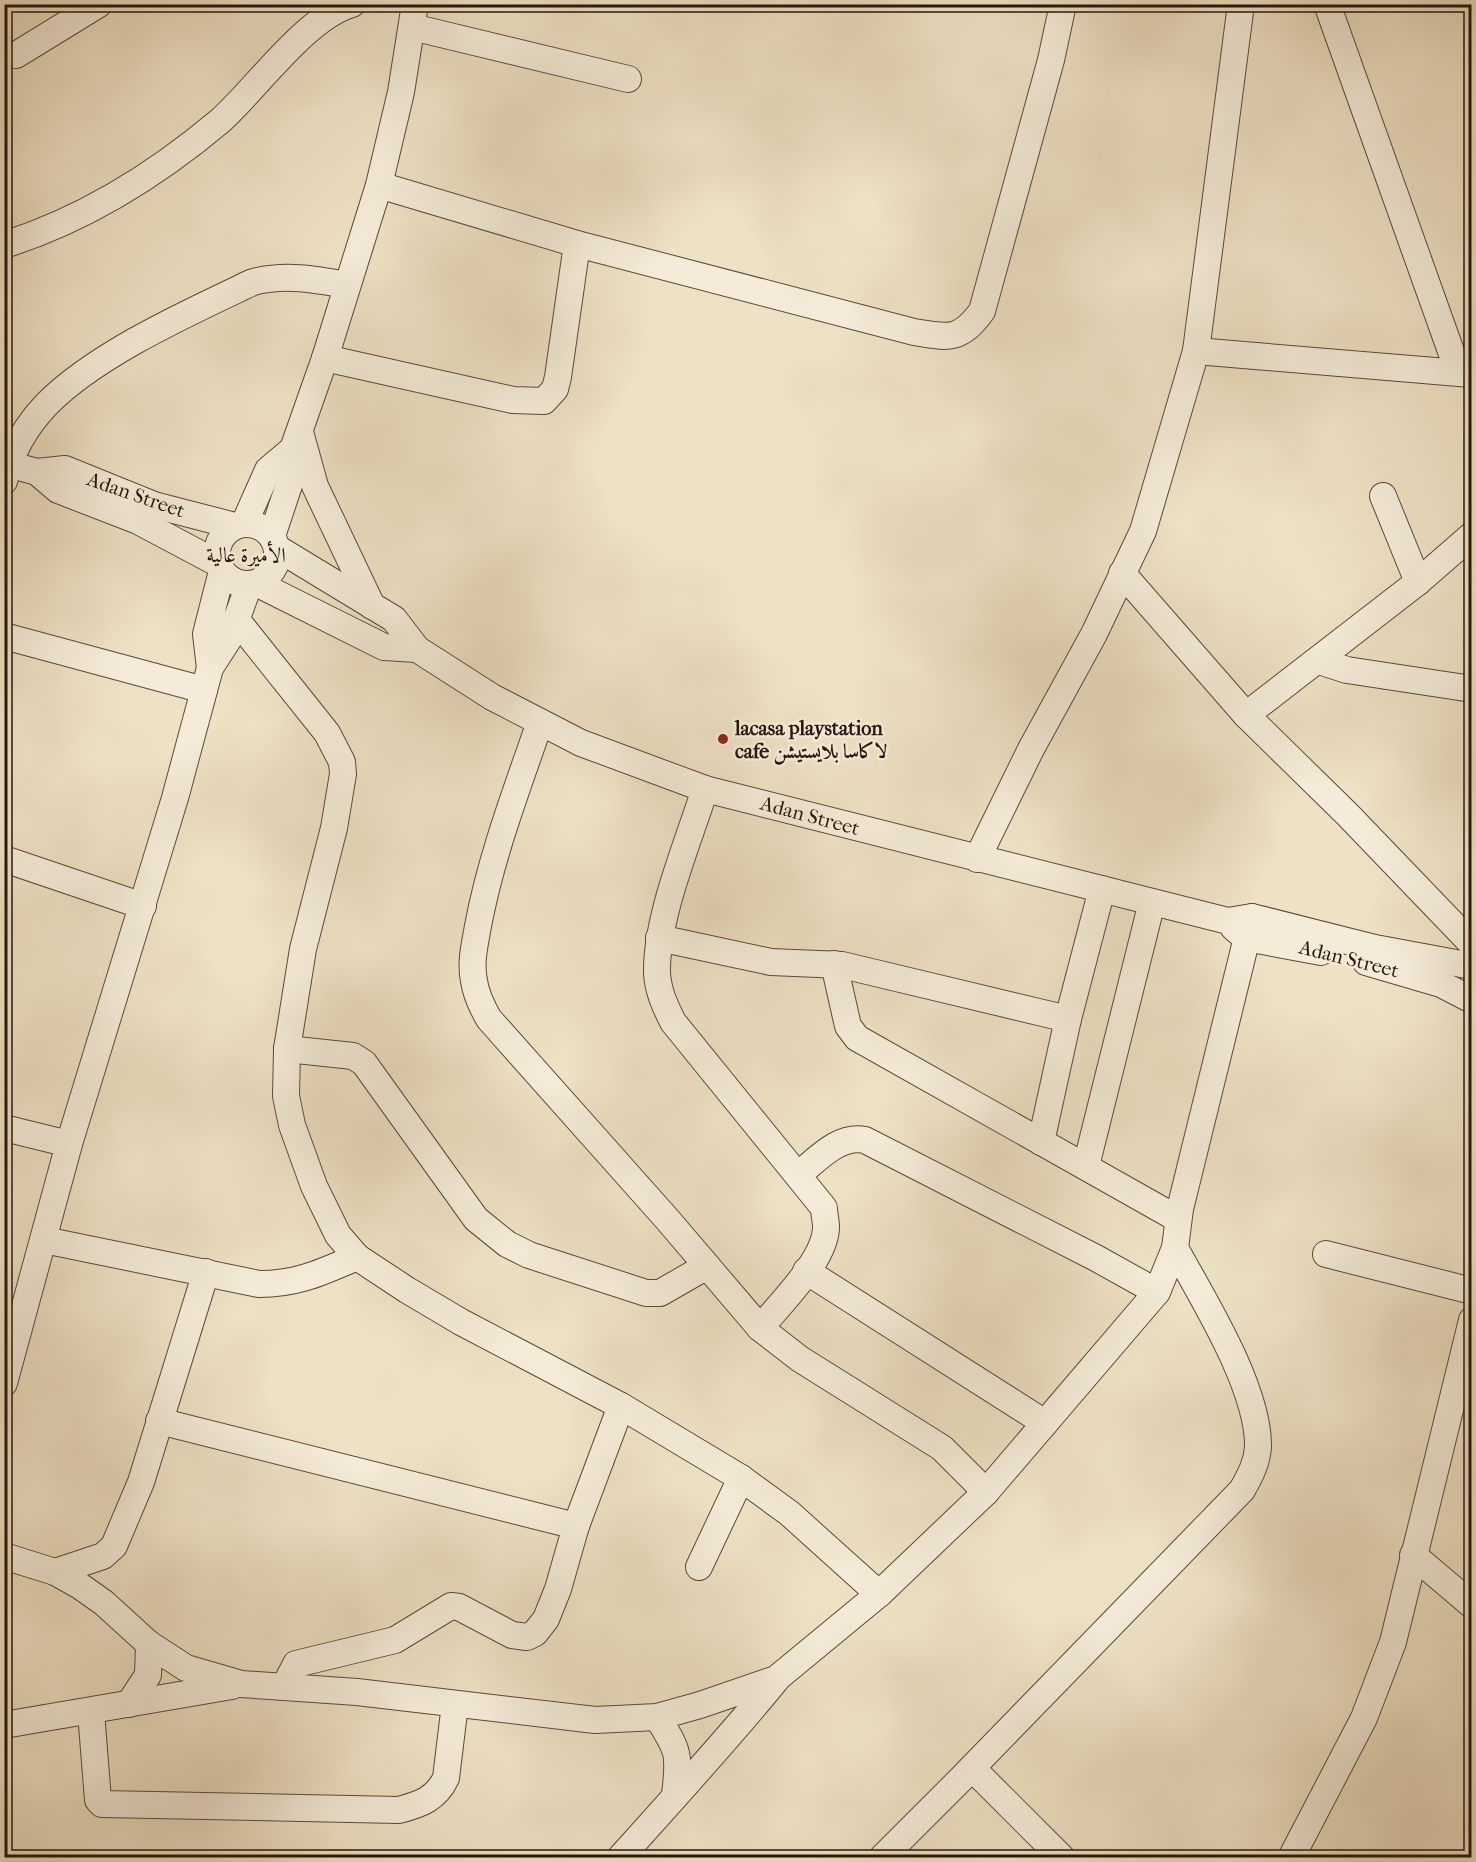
<svg xmlns="http://www.w3.org/2000/svg" width="1476" height="1862" font-family="'IM FELL French Canon',Amiri,serif">
  <rect width="100%" height="100%" fill="#eee1c4"/>
  <filter id="stains"><feTurbulence type="fractalNoise" baseFrequency=".00333" numOctaves="4"/><feColorMatrix values="0 0 0 0 .2 0 0 0 0 .09 0 0 0 0 .02 0 0 0 .5 -.17"/></filter>
  <radialGradient id="worn" r=".72"><stop offset=".6" stop-color="#630" stop-opacity="0"/><stop offset="1" stop-color="#630" stop-opacity=".3"/></radialGradient>
  <g fill="none" stroke-linecap="round" stroke-linejoin="round">
    <!-- minor casing -->
    <g stroke="#584a3a" stroke-width="28">
      <g id="minor">
        <path d="M1327 4 1458 371"/>
        <path d="M412 27 628 79"/>
        <path d="M16 55 99 4"/>
        <path d="M379 185 577 244 914 332C949 338 960 341 982 311L1051 60 1063 4"/>
        <path d="M4 245C83 220 157 174 220 121 256 89 306 17 352 4"/>
        <path d="M1196 351 1471 374"/>
        <path d="M325 358 513 400 544 401 555 389 558 377 577 244"/>
        <path d="M300 432 315 486 372 606"/>
        <path d="M4 463 37 472 58 490 138 521 219 564"/>
        <path d="M37 472 65 469 154 505 235 526"/>
        <path d="M4 481C11 453 26 426 46 405 96 354 188 313 253 282 285 274 314 279 346 285"/>
        <path d="M1383 496 1418 582"/>
        <path d="M244 524 268 470 293 449"/>
        <circle cx="247" cy="554" r="30"/>
        <path d="M272 536 290 482 293 449 325 358 379 185 401 92 415 4"/>
        <path d="M277 548 394 619 417 649 492 697 581 743 705 789 1228 921 1252 917 1375 948 1472 966"/>
        <path d="M1122 573 1246 715 1348 815 1472 944"/>
        <path d="M256 583 384 647 417 649"/>
        <path d="M236 619 327 733 342 762 343 774 334 828 303 949 287 1049 286 1096 292 1125 314 1186 338 1235 357 1257 407 1290 461 1322 621 1406 741 1478 789 1513 879 1594"/>
        <path d="M4 636 204 690"/>
        <path d="M1319 661 1347 670 1472 689"/>
        <path d="M210 668 206 634 222 571"/>
        <path d="M1246 715 1418 582 1472 535"/>
        <path d="M540 722C517 789 491 856 478 926 475 944 470 962 474 981 476 995 482 1007 489 1019L667 1219 760 1328 800 1359 942 1448 986 1492"/>
        <path d="M705 789C688 843 656 917 657 973 658 991 665 1006 673 1022L824 1208C824 1214 826 1221 826 1227 826 1259 780 1304 760 1328"/>
        <path d="M4 859 143 906"/>
        <path d="M977 859 1031 749 1094 634 1143 531 1196 351 1241 4"/>
        <path d="M1234 928 1246 938 1321 952"/>
        <path d="M659 938 771 962 842 965 1068 1019"/>
        <path d="M1366 962 1441 984 1472 1000"/>
        <path d="M834 964 848 1026 857 1038 1178 1219"/>
        <path d="M287 1049 353 1056 364 1063 476 1219 507 1244 529 1255 646 1293H660L707 1266"/>
        <path d="M4 1128 69 1144"/>
        <path d="M1041 1142 1068 1019 1102 889"/>
        <path d="M1086 1166 1152 902"/>
        <path d="M798 1175C818 1159 838 1135 865 1140L1096 1258 1157 1292"/>
        <path d="M44 1240 259 1284C298 1284 322 1272 357 1257"/>
        <path d="M1326 1254 1472 1291"/>
        <path d="M806 1271 1045 1423"/>
        <path d="M4 1383 69 1144 175 798 210 668 230 637 249 585"/>
        <path d="M159 1421 576 1526"/>
        <path d="M1413 1555 1472 1605"/>
        <path d="M4 1556 55 1572 80 1586 104 1603 149 1644 186 1668 241 1684 357 1692 595 1720 657 1717 700 1705 776 1679 879 1594 986 1492 1157 1292 1175 1248 1180 1209 1252 917"/>
        <path d="M699 1567 741 1478"/>
        <path d="M55 1572 103 1556 114 1546 141 1482 206 1272"/>
        <path d="M284 1687 296 1664 395 1640 451 1606 459 1607 512 1635 527 1637 535 1633 546 1619 558 1589 576 1526 621 1406"/>
        <path d="M129 1704 148 1675 149 1644"/>
        <path d="M91 1712 98 1800 102 1804 399 1810C421 1804 436 1799 446 1778L455 1704"/>
        <path d="M657 1717C679 1751 680 1755 675 1794"/>
        <path d="M4 1725 232 1686"/>
        <path d="M972 1768 1062 1858"/>
        <path d="M620 1858C673 1799 726 1741 776 1680"/>
        <path d="M882 1858 962 1778 1242 1490C1250 1476 1257 1463 1258 1447 1259 1388 1203 1299 1175 1248"/>
        <path d="M1291 1858 1364 1718 1393 1642 1472 1320"/>
      </g>
    </g>
    <!-- minor -->
    <use href="#minor" stroke="#f4ecd9" stroke-width="26"/>
  </g>
  <!-- markers -->
  <circle fill="#8f2418" stroke="#f4ecd9" stroke-width="2" cx="723" cy="739" r="6"/>
  <g text-anchor="middle" dominant-baseline="central" stroke-width="5" stroke-linejoin="round" paint-order="stroke">
    <!-- street labels -->
    <g font-size="20" fill="#26170c" stroke="#f4ecd9">
      <text transform="translate(136 495) rotate(19)">Adan Street</text>
      <text transform="translate(810 816) rotate(15)">Adan Street</text>
      <text transform="translate(1349 959) rotate(14)">Adan Street</text>
    </g>
    <!-- poi labels -->
    <g font-size="20" font-weight="bold" fill="#26170c" stroke="#f4ecd9" text-anchor="start">
      <text x="735" y="728">lacasa playstation<tspan x="735" dy="23">cafe لاكاسا بلايستيشن</tspan></text>
    </g>
    <!-- neighbourhood labels -->
    <g font-size="21" fill="#26170c" stroke="#f4ecd9">
      <text x="246" y="555">الأميرة عالية</text>
    </g>
  </g>
  <!-- margin -->
  <rect width="1476" height="1862" fill="none" stroke="#eee1c4" stroke-width="24"/>
  <rect x="6" y="6" width="1464" height="1850" fill="none" stroke="#26170c" stroke-width="3"/>
  <rect x="12" y="12" width="1452" height="1838" fill="none" stroke="#26170c" stroke-width="1.5"/>
  <rect width="100%" height="100%" filter="url(#stains)"/>
  <rect width="100%" height="100%" fill="url(#worn)"/>
</svg>
